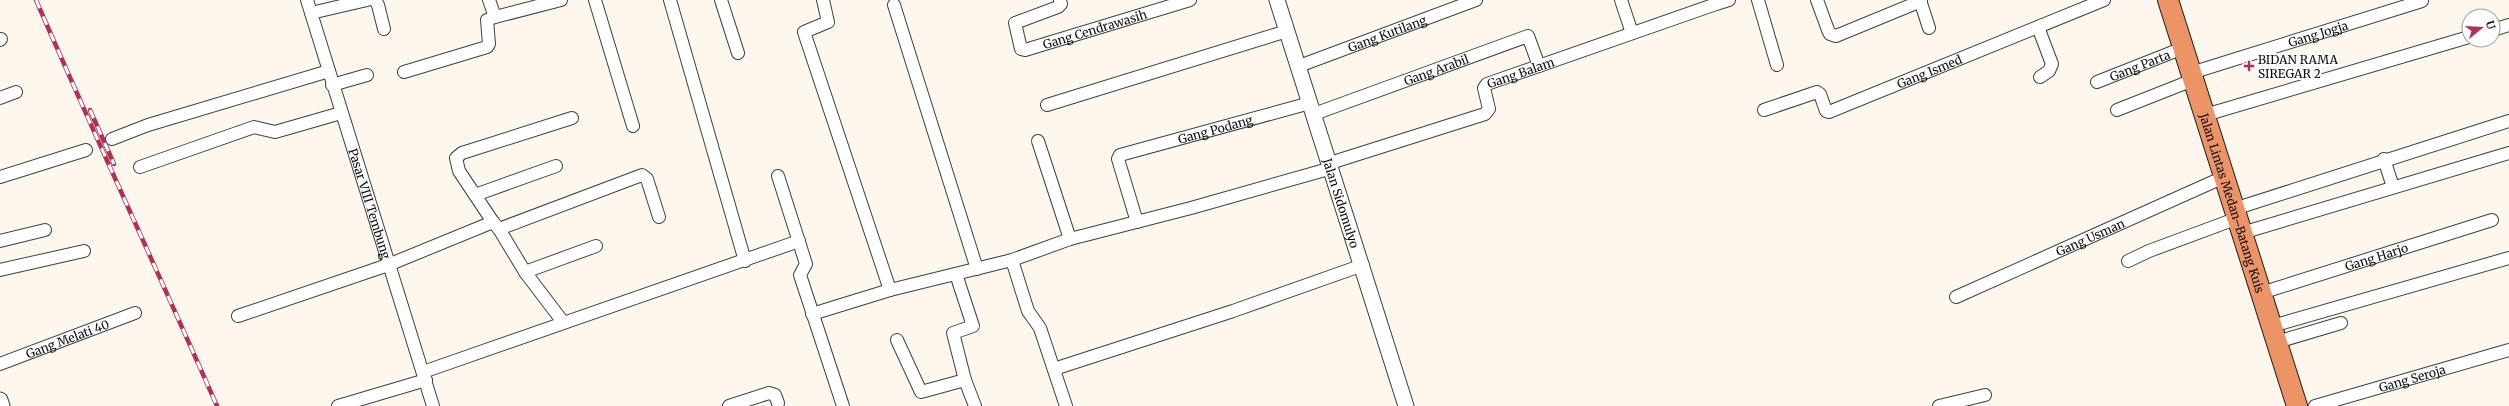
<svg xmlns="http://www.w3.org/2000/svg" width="2509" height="406" font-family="Merriweather,serif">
  <rect width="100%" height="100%" fill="#fef7ee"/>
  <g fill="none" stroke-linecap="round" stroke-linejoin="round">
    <!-- minor casing -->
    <g stroke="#404040" stroke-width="14">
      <g id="minor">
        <path id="s1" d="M307 0 433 406"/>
        <path d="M375 0 378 5 384 29"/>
        <path d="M489 0 495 17"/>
        <path d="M595 0 633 126"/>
        <path d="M670 0 745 261"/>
        <path d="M721 0 738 53"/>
        <path d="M823 0 828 22 804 32 890 290"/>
        <path id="s2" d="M1060 0 1061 4 1058 7 1015 23 1021 49 1025 50 1190 0"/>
        <path d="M1621 0 1632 33"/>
        <path d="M1715 0 1716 4 1729 0"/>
        <path d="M1758 0 1777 65"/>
        <path d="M1817 0 1828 30 1830 34 1836 36 1921 1"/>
        <path d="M1920 0 1929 28"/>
        <path d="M894 5 977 269"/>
        <path d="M311 13 367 0"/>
        <path d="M2038 27 2052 64 2049 71 2040 77"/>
        <path d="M2493 30 2509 25"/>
        <path d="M0 40 1 39"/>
        <path id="s3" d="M1299 66 1476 0"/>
        <path d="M404 72 487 47 489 44 487 20 495 17 561 0"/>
        <path id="s4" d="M2191 73 2422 1"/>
        <path id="s5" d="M2097 82 2183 48"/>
        <path d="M332 85 367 75"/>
        <path d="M0 98 16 92"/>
        <path d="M1047 105 1287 31"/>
        <path id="s6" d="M1764 110 1817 92 1820 94 1826 111 1829 112 2104 0"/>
        <path d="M2117 110 2193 80"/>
        <path id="s7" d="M1314 114 1528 36 1539 66"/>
        <path d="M2205 115 2469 37"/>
        <path d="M112 139 148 125 329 71"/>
        <path d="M1038 141 1070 239"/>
        <path d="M2384 159 2393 187"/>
        <path id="s8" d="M1330 163 1485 114 1489 109 1484 88 1487 84 1716 4"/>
        <path d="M140 167 254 127 275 132 341 113"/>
        <path d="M778 176 806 264 800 275 843 406"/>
        <path d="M0 177 86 150"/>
        <path d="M475 195 556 166"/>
        <path d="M2234 209 2509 121"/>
        <path d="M493 222 459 171 456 158 462 153 572 118"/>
        <path id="s9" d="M1137 222 1118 159 1120 155 1310 103"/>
        <path d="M499 229 525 272 563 322"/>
        <path d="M2242 233 2509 153"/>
        <path d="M0 241 45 230"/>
        <path d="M1012 260 1028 311 1040 328 1066 406"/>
        <path d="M2128 261 2149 251 2238 218"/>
        <path d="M0 270 84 251"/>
        <path d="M525 272 596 246"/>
        <path d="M956 274 973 326 953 333 965 380"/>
        <path id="s10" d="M2261 293 2492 220"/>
        <path id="s11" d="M1956 297 2224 177"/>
        <path d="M812 314 890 290 1012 260 1070 239 1191 208 1332 168"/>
        <path d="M238 316 388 265 493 222 499 229 642 175 647 179 659 217"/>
        <path d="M2272 326 2509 258"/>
        <path d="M897 340 921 392 965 380 975 406"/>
        <path d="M2277 342 2341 323"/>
        <path id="s12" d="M0 364 135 313"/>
        <path d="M1054 369 1233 311 1363 265"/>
        <path d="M423 372 799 241"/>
        <path d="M338 406 426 380"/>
        <path d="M729 406 769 393 775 395 778 403"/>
        <path d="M1939 406 1985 395"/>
        <path id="s13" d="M2315 406 2509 350"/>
      </g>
    </g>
    <!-- tertiary casing -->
    <g stroke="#404040" stroke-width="17">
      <g id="tertiary">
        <path id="s14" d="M1277 0 1406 406"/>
        <path d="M0 400 2 406"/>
      </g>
    </g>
    <!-- trunk casing -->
    <g stroke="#1e1e1e" stroke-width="22">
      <g id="trunk">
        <path id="s15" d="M2168 0 2297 406"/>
      </g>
    </g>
    <!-- minor -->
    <use href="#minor" stroke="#fff" stroke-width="12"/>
    <!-- tertiary -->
    <use href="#tertiary" stroke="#fff" stroke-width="15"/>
    <!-- trunk -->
    <use href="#trunk" stroke="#ec9466" stroke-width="20"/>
    <!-- rail casing -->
    <g stroke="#b32f58" stroke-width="4.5">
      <g id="rail">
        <path d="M36 0C95 136 157 270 217 406"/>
        <path d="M90 110 114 164"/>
      </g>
    </g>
    <!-- rail -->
    <use href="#rail" stroke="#fff" stroke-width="3" stroke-dasharray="9" stroke-linecap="butt"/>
  </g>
  <!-- markers -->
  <path fill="#b32f58" stroke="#fff" stroke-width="1.5" d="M2247 60h4v4h4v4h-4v4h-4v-4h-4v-4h4z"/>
  <g text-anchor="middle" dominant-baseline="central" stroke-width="4" stroke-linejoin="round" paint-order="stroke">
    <!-- street labels -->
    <g font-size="12" fill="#0d0d0d" stroke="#fff">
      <text stroke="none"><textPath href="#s2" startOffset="158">Gang Cendrawasih</textPath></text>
      <text stroke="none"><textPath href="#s3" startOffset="94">Gang Kutilang</textPath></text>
      <text stroke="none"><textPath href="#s4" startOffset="133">Gang Jogja</textPath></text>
      <text stroke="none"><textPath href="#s5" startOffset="46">Gang Parta</textPath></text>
      <text stroke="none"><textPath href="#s7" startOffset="130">Gang Arabil</textPath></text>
      <text stroke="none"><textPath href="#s6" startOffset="189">Gang Ismed</textPath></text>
      <text stroke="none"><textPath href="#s8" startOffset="231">Gang Balam</textPath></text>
      <text stroke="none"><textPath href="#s9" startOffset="169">Gang Podang</textPath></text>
      <text stroke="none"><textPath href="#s1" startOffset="213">Pasar VIII Tembung</textPath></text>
      <text stroke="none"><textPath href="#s14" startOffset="213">Jalan Sidomulyo</textPath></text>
      <text stroke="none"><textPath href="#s15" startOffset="213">Jalan Lintas Medan–Batang Kuis</textPath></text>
      <text stroke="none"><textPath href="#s11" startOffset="147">Gang Usman</textPath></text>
      <text stroke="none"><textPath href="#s10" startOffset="121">Gang Harjo</textPath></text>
      <text stroke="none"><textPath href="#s12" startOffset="72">Gang Melati 40</textPath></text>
      <text stroke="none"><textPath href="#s13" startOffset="101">Gang Seroja</textPath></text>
    </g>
    <!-- poi labels -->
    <g font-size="12" fill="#0d0d0d" stroke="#fff" text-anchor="start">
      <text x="2258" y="59">BIDAN RAMA<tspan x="2258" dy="14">SIREGAR 2</tspan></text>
    </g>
  </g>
  <!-- north arrow -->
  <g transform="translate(2481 28) rotate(72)"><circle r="19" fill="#ffffff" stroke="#9e9e9e"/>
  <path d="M0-3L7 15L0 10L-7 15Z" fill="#b32f58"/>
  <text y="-6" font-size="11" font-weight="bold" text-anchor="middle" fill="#0d0d0d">U</text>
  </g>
</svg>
